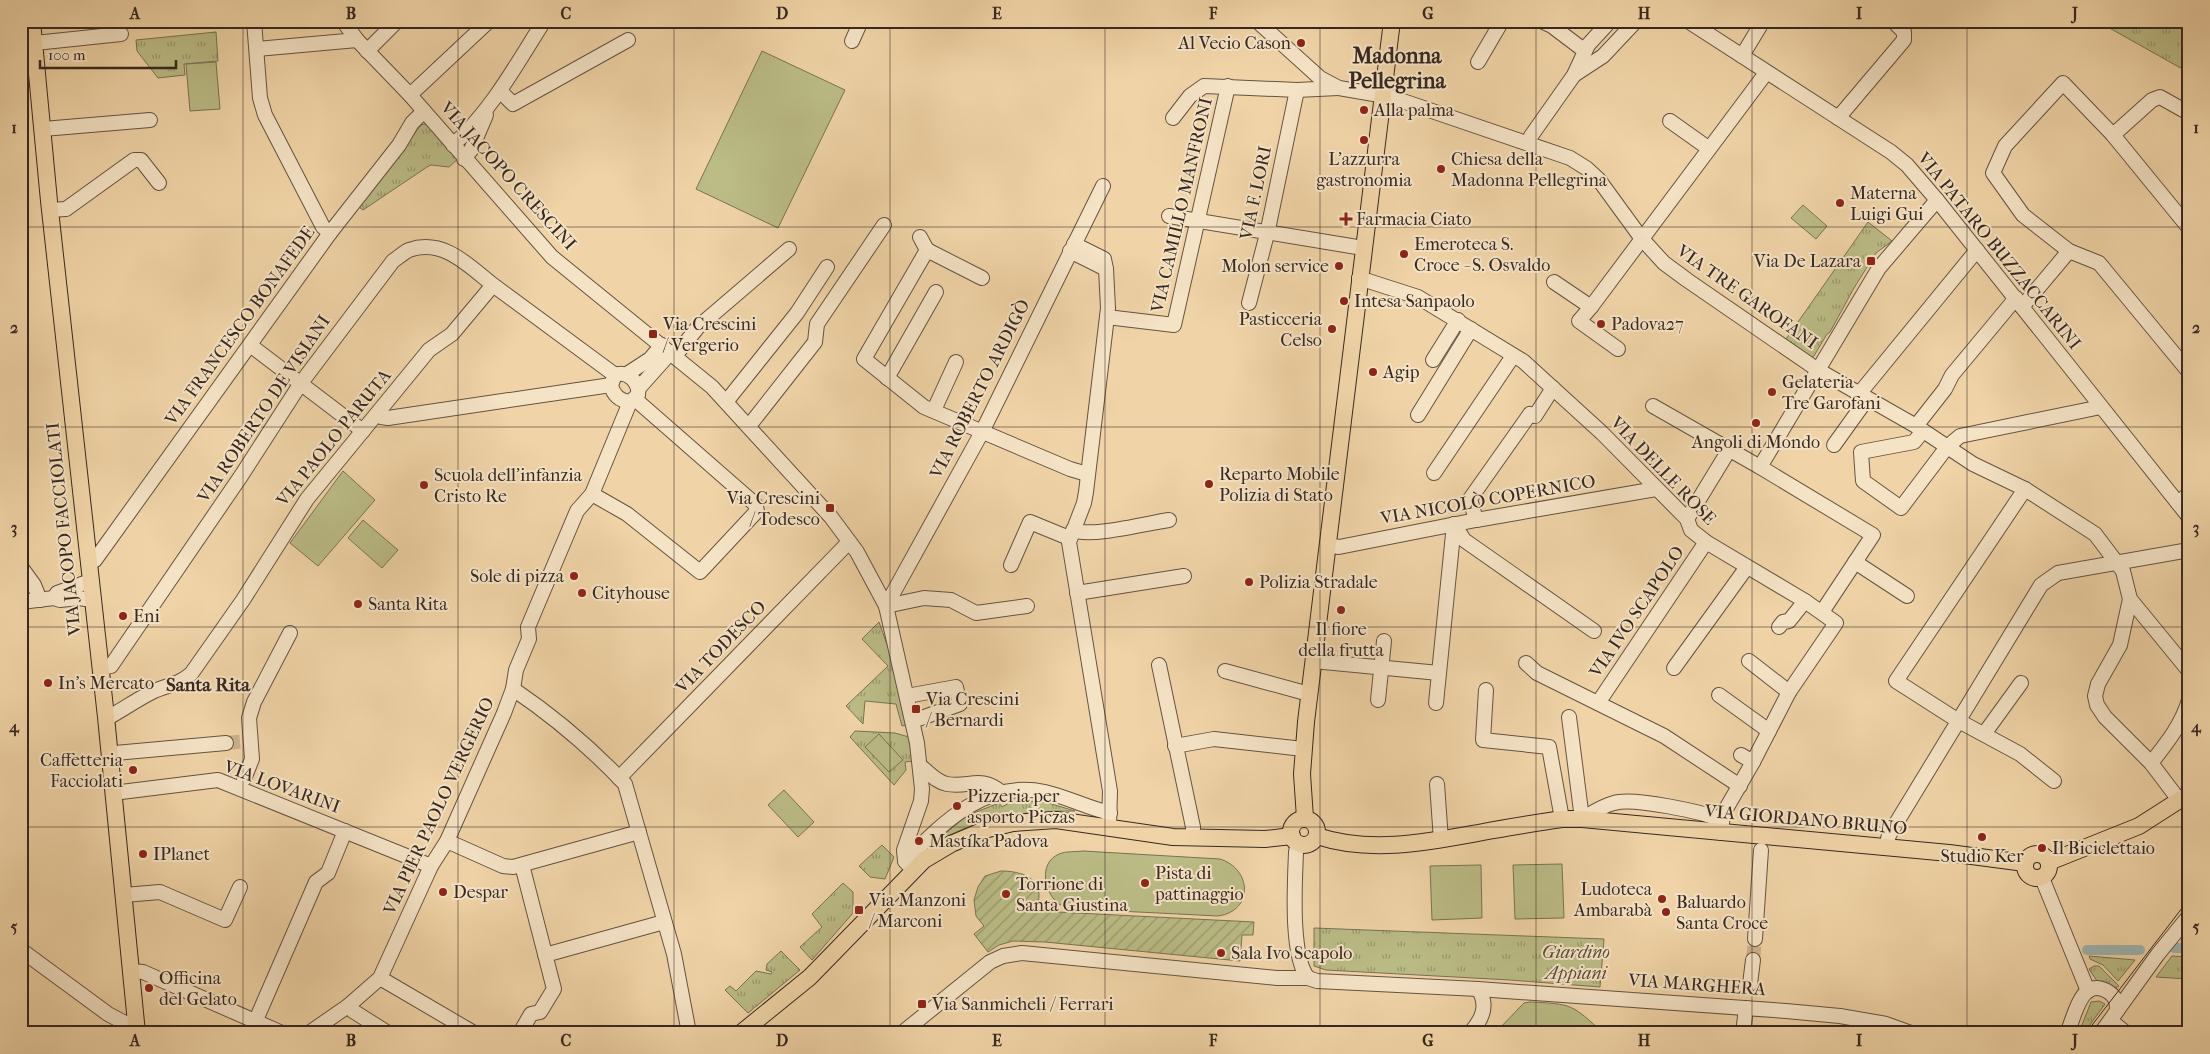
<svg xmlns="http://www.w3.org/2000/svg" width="2210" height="1054" font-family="'IM FELL French Canon',serif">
  <defs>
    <pattern id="grass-tufts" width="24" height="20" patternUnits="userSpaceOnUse" patternTransform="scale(1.25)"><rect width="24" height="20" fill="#bbbc86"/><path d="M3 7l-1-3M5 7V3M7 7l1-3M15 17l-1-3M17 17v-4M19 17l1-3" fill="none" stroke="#99996d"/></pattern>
    <pattern id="garden-furrows" width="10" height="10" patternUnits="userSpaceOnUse" patternTransform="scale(1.25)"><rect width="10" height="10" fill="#bbbc86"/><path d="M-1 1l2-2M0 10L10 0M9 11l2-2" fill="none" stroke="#99996d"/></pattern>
  </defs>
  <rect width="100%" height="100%" fill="#f0d4a7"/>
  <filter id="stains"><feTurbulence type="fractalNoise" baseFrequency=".004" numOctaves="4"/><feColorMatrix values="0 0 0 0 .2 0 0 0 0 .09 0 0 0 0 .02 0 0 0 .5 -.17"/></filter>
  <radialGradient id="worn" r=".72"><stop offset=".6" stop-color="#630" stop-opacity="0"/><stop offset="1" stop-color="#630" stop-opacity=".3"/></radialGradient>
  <!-- grass -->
  <g fill="url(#grass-tufts)" stroke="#797254">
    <path d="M2097 21H2189V72L2177 66Z"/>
    <path d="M216 32 218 61 184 64 185 75 158 78 137 51 136 40Z"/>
    <path d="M425 124 430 126 459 158 449 167 431 165 427 167 363 210 359 207 421 125Z"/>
    <path d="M1868 222 1892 241 1876 253 1854 288 1830 332 1827 334 1814 356 1810 358 1784 342Z"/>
    <path d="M879 622 890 653 907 725 902 726 896 704 865 701 863 724 846 706 888 666 862 639Z"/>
    <path d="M855 731 895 733 909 737 913 761 905 762 906 770 894 785 850 737Z"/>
    <path d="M1010 800 1045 802 1075 811C1022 811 979 817 933 844L966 816 999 803 1002 807 1011 802Z"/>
    <path d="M882 845 894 857 885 879 870 877 859 866Z"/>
    <path d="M843 883 853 892V913L812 960 800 947 822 927 812 914Z"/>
    <path d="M1314 928 1604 939 1600 987 1510 980 1326 970 1314 966Z"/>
    <path d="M781 951 800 970 748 1013 725 990 730 986 736 991 756 971 771 974 772 972 766 970 767 964Z"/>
    <path d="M2089 956 2135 960 2118 981 2103 965 2090 959Z"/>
    <path d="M2172 956 2189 957V979L2156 977Z"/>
    <path d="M2094 966H2099L2119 986 2115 988 2097 981 2089 969Z"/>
    <path d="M2099 1001 2105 1004 2084 1033 2080 1030 2091 1002Z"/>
  </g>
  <!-- garden -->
  <path fill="url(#garden-furrows)" stroke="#797254" d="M1001 871C1016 871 1038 875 1039 894 1039 900 1038 906 1037 911L1254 922 1253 935H1242L1240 961 1045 942 1013 941 999 945 988 952 974 934 984 926 976 916 974 900 978 887 985 876Z"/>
  <!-- pitch -->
  <g fill="#bbbc86" stroke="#797254">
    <path d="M762 51 845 90 778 228 696 189Z"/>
    <path d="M216 62 220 109 190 111 186 64Z"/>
    <path d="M1803 205 1827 226 1816 239 1791 218Z"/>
    <path d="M343 471 375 500 318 566 290 543Z"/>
    <path d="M363 520 398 550 382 568 348 538Z"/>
    <path d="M879 734 903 760 889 772 865 747Z"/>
    <path d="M784 790 814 822 798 837 768 805Z"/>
    <path d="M1083 851 1220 859C1252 869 1254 911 1218 916L1078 909C1072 908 1065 908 1059 904 1044 893 1038 863 1059 854 1066 851 1075 852 1083 851Z"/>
    <path d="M1562 864 1564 918 1515 919 1513 865Z"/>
    <path d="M1481 865 1482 918 1432 920 1430 866Z"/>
    <path d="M1530 1002C1572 1004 1572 1004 1603 1033H1495L1524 1003Z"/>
  </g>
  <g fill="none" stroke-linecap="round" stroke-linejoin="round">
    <!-- canal -->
    <g stroke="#9eb6b2" stroke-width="10">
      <path d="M2174 948H2189"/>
      <path d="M2087 950H2140"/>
    </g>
    <!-- minor-tunnel -->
    <g stroke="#cbb28c" stroke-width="14" stroke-dasharray="14 7" stroke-linecap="butt">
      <path d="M226 743 247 741"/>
      <path d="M1753 960 1755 939"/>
    </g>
    <!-- minor casing -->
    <g stroke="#655342" stroke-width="16">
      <g id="minor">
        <path d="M254 21 260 98 265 115 323 227 330 233"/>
        <path d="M343 21 357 40 410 95 552 257 712 387 831 517 857 552 886 606 917 743 922 789 921 801 904 850 905 861 913 870"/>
        <path d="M1257 21 1320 78 1339 88 1391 97 1570 158 1586 168 1599 180 1642 239 1664 263 1687 280 1818 370 1916 426 1973 464 2025 489 2095 534 2123 571 2130 599 2120 645 2098 684 2095 696 2097 705 2105 717 2151 763 2179 800"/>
        <path d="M1541 21 1552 26 1585 51"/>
        <path d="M1688 21 1891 152 1907 165 1937 200 2189 517"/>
        <path d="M852 41 861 21"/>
        <path d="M35 43 121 34"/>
        <path d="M257 49 357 40"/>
        <path d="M367 51 397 21"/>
        <path d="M1742 56 1763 21"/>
        <path d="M1478 62 1502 21"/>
        <path d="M1574 75 1603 56 1636 21"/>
        <path d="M501 92 513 104 628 40"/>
        <path d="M410 95 489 21"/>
        <path d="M1173 118 1190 96 1204 86 1297 90 1338 88"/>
        <path d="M1838 118 1904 40V32L1893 21"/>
        <path d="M1670 121 1708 148"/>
        <path d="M43 129 150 120"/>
        <path d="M2113 135 2152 100 2160 97 2185 111"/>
        <path d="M1529 144 1531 136 1574 75 1588 45 1610 21"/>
        <path d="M453 145C492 110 516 65 544 21"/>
        <path d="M464 159 471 150 486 115"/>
        <path d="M50 210 66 209 134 160H141L159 183"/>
        <path d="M1169 216 1363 248"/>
        <path d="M2189 228 2113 135 2063 83 2005 146 1993 173 2023 215 2069 251 2099 263 2189 372"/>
        <path d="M920 237 927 250"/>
        <path d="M1070 251 1106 269 1104 259 1074 244"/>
        <path d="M1106 269 1108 308 1086 492 1084 503 1069 542 1110 791 1109 827"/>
        <path d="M982 278 927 250 864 359 924 407 1070 469 1087 474"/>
        <path d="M1359 278 1418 297 1523 361 1602 433 1687 519 1691 530 1706 542 1805 601 1836 623 1789 692 1753 762 1723 814 1721 833"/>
        <path d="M1554 282 1591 307 1766 73"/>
        <path d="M1249 303 1267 234 1297 90"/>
        <path d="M1591 307 1579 321 1618 349"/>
        <path d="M2022 307 2069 251"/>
        <path d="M1107 317 1174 325 1228 86"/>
        <path d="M250 345 363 431"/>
        <path d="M675 356 698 327 789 249"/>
        <path d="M1433 360 1458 320"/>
        <path d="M627 374 650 359 662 345"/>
        <path d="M887 378 936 292"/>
        <path d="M638 389 671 352"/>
        <path d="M1859 394 1977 250"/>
        <path d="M726 402 797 313 827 267"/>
        <path d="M1653 406 1760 467 1879 268 1937 200"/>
        <path d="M934 410 956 362"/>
        <path d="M377 414 381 417 388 418 611 385"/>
        <path d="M1418 415 1471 329"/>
        <path d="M749 426 815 342 817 324 884 225"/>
        <path d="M1916 426 1945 389 1952 375 2016 298"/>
        <path d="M1923 431 1914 442 1861 452 1863 481 1901 508 1947 447 1960 436 2096 408 2099 405"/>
        <path d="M1834 445 1867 399"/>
        <path d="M1760 467 1873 535 1822 612"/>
        <path d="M1434 473 1513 356"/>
        <path d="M2025 489 1896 681 1957 720 2020 754 2054 781"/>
        <path d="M592 494 627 514 700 572 757 511 755 504 635 399"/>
        <path d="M2178 503 2189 494"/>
        <path d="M1687 519 1729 450"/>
        <path d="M1476 520 1470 499 1530 414 1535 416 1553 388"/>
        <path d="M1454 524 1464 540 1594 631"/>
        <path d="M1073 530C1090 538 1148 523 1169 520"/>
        <path d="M1327 545 1339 547 1476 520 1656 489"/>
        <path d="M1855 562 1907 596"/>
        <path d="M89 563 95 560 330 233 399 145 412 123 424 111"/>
        <path d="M1011 565 1030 522 1069 538"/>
        <path d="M21 567 34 585 40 600"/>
        <path d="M1077 593 1184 576"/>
        <path d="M54 598 57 593 90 581"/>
        <path d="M2130 599 2189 671"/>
        <path d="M21 602 54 598 60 600 79 598 92 600"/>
        <path d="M886 606 982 432 1103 186"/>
        <path d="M886 606 924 598 951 600 976 613 1027 606"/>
        <path d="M1779 627 1783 622 1789 621 1805 601"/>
        <path d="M1313 661 1439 673"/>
        <path d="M1749 661 1789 692"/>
        <path d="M1526 663 1537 673 1664 736 1740 786"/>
        <path d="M1159 665 1193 827V838"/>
        <path d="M100 668 111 666 241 476 301 383 393 261C398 258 404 252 409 250 443 238 468 265 493 285"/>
        <path d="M1674 668 1747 567"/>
        <path d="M1225 671 1309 694"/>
        <path d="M513 689C553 716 592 749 625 784L674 954 689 1033"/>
        <path d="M1486 690 1483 740 1549 747 1562 819"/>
        <path d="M1719 695 1769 731"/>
        <path d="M907 696 956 687 960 704 913 721"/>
        <path d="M1378 700 1384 641"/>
        <path d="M1436 703 1454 524"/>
        <path d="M1598 703 1706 542"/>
        <path d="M106 717 111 716C125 708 138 699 152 692 167 685 176 686 191 674L243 600 307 499 429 350 452 334 493 285 615 375"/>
        <path d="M1569 717 1582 819"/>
        <path d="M1984 734 2021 683"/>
        <path d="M1175 746 1214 739 1303 749"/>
        <path d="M115 753 226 743"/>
        <path d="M1741 755 1753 762"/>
        <path d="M2151 763C2167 743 2182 724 2189 700"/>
        <path d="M920 766C929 772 936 782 947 784 969 788 980 775 1001 792"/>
        <path d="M619 778 849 542"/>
        <path d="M244 779 252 759 249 718 254 702 290 633"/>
        <path d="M1437 784 1441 840"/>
        <path d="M113 793 218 780 431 866"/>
        <path d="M1582 819C1592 813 1602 806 1614 803 1633 797 1703 812 1722 820"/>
        <path d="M447 841 503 866 513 867 639 832"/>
        <path d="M1298 843 1296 852C1295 881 1290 956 1308 978"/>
        <path d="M1886 847 1889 835 2041 585 2058 573 2189 550"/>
        <path d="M905 861C943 823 985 779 1045 792 1067 797 1088 808 1110 813"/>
        <path d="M2042 878 2088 991"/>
        <path d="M124 895 160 892 225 920 240 887"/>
        <path d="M1755 939 1761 850"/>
        <path d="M21 950 108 1014 125 1023 136 1022"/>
        <path d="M545 955 664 922"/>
        <path d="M131 971 143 972 282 1033"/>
        <path d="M380 978 474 1033"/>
        <path d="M1750 984 1753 960"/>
        <path d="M348 1006 353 1011 388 1033"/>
        <path d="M256 1020 316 882 328 873 345 831"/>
        <path d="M2111 1021 2126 1033"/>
        <path d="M309 1033 348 1006 380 978 431 866 447 841 504 713 513 689 516 670 529 639 528 627 577 511 592 494 630 402 638 395C640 382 627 370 615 375L611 385C613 395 620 401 630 402"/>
        <path d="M520 1033 531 1014 540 1012 554 989 522 865"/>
        <path d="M902 1033 990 962 1003 956 1022 953 1277 978H1308L1317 981 1478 989 1786 1011 1840 1016 1886 1024 1911 1033"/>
        <path d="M1470 1033C1482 1020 1489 1005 1478 989"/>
        <path d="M1743 1033 1746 1008"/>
        <path d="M2067 1033C2075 1017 2080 977 2107 991 2116 996 2117 1002 2117 1011"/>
        <path d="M2101 1033 2158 954 2189 916"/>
      </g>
    </g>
    <!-- major casing -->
    <g stroke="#372821" stroke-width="18">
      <g id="major">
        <path d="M32 21 49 201 106 717 137 1033"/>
        <path d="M1305 818 1302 774 1306 722 1392 21"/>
        <circle cx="1304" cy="832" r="13"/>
        <path d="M1317 836C1371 854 1428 842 1483 832 1509 827 1536 823 1562 819H1582L1949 853 2025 863"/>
        <circle cx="2037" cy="866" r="12"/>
        <path d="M2049 862 2139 826 2189 794"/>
        <path d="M741 1033 810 977 924 860 951 844 984 830 1013 823 1056 820 1173 837 1265 839 1292 836"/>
      </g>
    </g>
    <!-- minor -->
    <use href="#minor" stroke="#f5e3c6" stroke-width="14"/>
    <!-- major -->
    <use href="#major" stroke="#f0d4a7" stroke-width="16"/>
    <!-- tram -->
    <path stroke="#372821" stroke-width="1" d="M2086 1033 2189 899"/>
  </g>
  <!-- grid -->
  <path fill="none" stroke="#372821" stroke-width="1" stroke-opacity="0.55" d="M243 21V1033M458 21V1033M674 21V1033M890 21V1033M1105 21V1033M1320 21V1033M1536 21V1033M1752 21V1033M1967 21V1033M21 227H2189M21 427H2189M21 627H2189M21 827H2189"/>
  <!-- markers -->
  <g fill="#8f2418" stroke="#f5e3c6" stroke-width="2">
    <circle cx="1301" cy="43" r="5"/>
    <circle cx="1364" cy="110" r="5"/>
    <circle cx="1364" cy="140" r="5"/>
    <circle cx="1441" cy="169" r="5"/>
    <circle cx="1840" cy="203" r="5"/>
    <path d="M1343.5 211.5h5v5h5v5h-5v5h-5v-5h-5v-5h5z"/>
    <circle cx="1404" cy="254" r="5"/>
    <rect x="1866" y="256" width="10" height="10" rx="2.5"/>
    <circle cx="1339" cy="266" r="5"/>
    <circle cx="1344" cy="301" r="5"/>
    <circle cx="1601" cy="324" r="5"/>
    <circle cx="1332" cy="329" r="5"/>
    <rect x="648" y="329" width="10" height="10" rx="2.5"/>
    <circle cx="1373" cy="372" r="5"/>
    <circle cx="1772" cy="392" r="5"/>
    <circle cx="1756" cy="423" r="5"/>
    <circle cx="1209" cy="484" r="5"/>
    <circle cx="424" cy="485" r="5"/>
    <rect x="825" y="503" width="10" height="10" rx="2.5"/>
    <circle cx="574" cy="576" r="5"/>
    <circle cx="1249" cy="582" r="5"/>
    <circle cx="582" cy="593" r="5"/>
    <circle cx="358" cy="604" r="5"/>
    <circle cx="1341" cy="610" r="5"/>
    <circle cx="123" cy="616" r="5"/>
    <circle cx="48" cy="683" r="5"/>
    <rect x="911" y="704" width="10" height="10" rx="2.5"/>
    <circle cx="133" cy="770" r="5"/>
    <circle cx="957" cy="806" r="5"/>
    <circle cx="1982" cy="837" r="5"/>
    <circle cx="919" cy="841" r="5"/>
    <circle cx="2042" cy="848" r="5"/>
    <circle cx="143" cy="854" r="5"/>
    <circle cx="1145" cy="883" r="5"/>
    <circle cx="443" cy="892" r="5"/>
    <circle cx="1006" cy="894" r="5"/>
    <circle cx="1662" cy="899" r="5"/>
    <rect x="854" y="905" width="10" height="10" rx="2.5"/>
    <circle cx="1666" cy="912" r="5"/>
    <circle cx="1221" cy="953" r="5"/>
    <circle cx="149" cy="988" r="5"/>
    <rect x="917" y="999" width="10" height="10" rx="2.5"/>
  </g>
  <g text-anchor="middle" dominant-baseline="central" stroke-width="4" stroke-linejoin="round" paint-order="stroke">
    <!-- poi labels -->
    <g font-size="18" fill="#372821" stroke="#f5e3c6" text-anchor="start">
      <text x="1291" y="43" text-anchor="end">Al Vecio Cason</text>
      <text x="1374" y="110">Alla palma</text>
      <text x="1364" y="159" text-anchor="middle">L'azzurra<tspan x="1364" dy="21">gastronomia</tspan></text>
      <text x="1451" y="159">Chiesa della<tspan x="1451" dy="21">Madonna Pellegrina</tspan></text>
      <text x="1850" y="193">Materna<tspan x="1850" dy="21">Luigi Gui</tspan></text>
      <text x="1356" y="219">Farmacia Ciato</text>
      <text x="1414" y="244">Emeroteca S.<tspan x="1414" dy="21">Croce - S. Osvaldo</tspan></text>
      <text x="1861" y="261" text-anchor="end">Via De Lazara</text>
      <text x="1329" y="266" text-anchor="end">Molon service</text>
      <text x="1354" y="301">Intesa Sanpaolo</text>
      <text x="1322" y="319" text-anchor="end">Pasticceria<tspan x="1322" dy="21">Celso</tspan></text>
      <text x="663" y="324">Via Crescini<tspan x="663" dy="21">/ Vergerio</tspan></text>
      <text x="1611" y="324">Padova27</text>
      <text x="1383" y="372">Agip</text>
      <text x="1782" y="382">Gelateria<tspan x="1782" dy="21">Tre Garofani</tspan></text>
      <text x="1756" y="442" text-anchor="middle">Angoli di Mondo</text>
      <text x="1219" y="474">Reparto Mobile<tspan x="1219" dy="21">Polizia di Stato</tspan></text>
      <text x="434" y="475">Scuola dell'infanzia<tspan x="434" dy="21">Cristo Re</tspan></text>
      <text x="820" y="498" text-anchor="end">Via Crescini<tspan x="820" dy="21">/ Todesco</tspan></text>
      <text x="564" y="576" text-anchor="end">Sole di pizza</text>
      <text x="1259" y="582">Polizia Stradale</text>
      <text x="592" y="593">Cityhouse</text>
      <text x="368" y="604">Santa Rita</text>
      <text x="133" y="616">Eni</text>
      <text x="1341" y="629" text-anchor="middle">Il fiore<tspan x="1341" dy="21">della frutta</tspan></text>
      <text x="58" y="683">In's Mercato</text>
      <text x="926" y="699">Via Crescini<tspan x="926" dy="21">/ Bernardi</tspan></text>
      <text x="123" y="760" text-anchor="end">Caffetteria<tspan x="123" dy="21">Facciolati</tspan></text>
      <text x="967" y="796">Pizzeria per<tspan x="967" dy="21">asporto Piczas</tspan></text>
      <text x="929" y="841">Mastíka Padova</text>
      <text x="2052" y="848">Il Biciclettaio</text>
      <text x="153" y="854">IPlanet</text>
      <text x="1982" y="856" text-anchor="middle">Studio Ker</text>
      <text x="1155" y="873">Pista di<tspan x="1155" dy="21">pattinaggio</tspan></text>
      <text x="1016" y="884">Torrione di<tspan x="1016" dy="21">Santa Giustina</tspan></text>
      <text x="1652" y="889" text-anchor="end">Ludoteca<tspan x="1652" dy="21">Ambarabà</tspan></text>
      <text x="453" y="892">Despar</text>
      <text x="869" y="900">Via Manzoni<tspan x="869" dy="21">/ Marconi</tspan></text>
      <text x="1676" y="902">Baluardo<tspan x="1676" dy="21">Santa Croce</tspan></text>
      <text x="1231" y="953">Sala Ivo Scapolo</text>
      <text x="159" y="978">Officina<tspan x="159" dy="21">del Gelato</tspan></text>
      <text x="932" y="1004">Via Sanmicheli / Ferrari</text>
    </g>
    <!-- street labels -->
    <g font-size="18" fill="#372821" stroke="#f5e3c6">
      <text transform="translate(508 176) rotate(48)">VIA JACOPO CRESCINI</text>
      <text transform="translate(1256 193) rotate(-78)">VIA F. LORI</text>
      <text transform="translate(1182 205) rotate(-77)">VIA CAMILLO MANFRONI</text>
      <text transform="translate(1999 251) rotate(51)">VIA PATARO BUZZACCARINI</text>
      <text transform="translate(1747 297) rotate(35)">VIA TRE GAROFANI</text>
      <text transform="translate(240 326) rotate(-54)">VIA FRANCESCO BONAFEDE</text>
      <text transform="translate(980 389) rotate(-63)">VIA ROBERTO ARDIGÒ</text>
      <text transform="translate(264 409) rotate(-56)">VIA ROBERTO DE VISIANI</text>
      <text transform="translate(334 438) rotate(-51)">VIA PAOLO PARUTA</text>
      <text transform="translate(1663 471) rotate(46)">VIA DELLE ROSE</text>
      <text transform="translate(1488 500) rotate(-10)">VIA NICOLÒ COPERNICO</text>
      <text transform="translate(64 529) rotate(-96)">VIA JACOPO FACCIOLATI</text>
      <text transform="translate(1637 612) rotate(-56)">VIA IVO SCAPOLO</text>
      <text transform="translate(721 647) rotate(-46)">VIA TODESCO</text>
      <text transform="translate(282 787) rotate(20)">VIA LOVARINI</text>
      <text transform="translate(439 806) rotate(-65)">VIA PIER PAOLO VERGERIO</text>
      <text transform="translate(1806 820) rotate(5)">VIA GIORDANO BRUNO</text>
      <text transform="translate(1697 985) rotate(4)">VIA MARGHERA</text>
    </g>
    <!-- park labels -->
    <g font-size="18" font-style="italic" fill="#584d3a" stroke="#f5e3c6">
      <text x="1576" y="952">Giardino<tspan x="1576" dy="21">Appiani</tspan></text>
    </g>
    <!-- neighbourhood labels -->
    <g font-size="19" font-weight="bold" fill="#372821" stroke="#f5e3c6">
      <text x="208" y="685">Santa Rita</text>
    </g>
    <!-- district labels -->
    <g font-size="22" font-weight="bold" fill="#372821" stroke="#f5e3c6">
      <text x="1397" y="56">Madonna<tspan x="1397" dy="25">Pellegrina</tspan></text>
    </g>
  </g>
  <!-- margin -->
  <rect width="2210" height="1054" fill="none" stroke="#f0d4a7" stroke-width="55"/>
  <!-- scale -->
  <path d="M40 60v8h136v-8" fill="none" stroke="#372821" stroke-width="2.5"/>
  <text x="48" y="60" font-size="15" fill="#372821" stroke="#f5e3c6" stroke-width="4" paint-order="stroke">100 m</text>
  <rect x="28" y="28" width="2154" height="998" fill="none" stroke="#372821" stroke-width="2"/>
  <g font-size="16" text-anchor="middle" font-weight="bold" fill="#372821">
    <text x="135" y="19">A</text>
    <text x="351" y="19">B</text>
    <text x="566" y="19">C</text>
    <text x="782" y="19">D</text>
    <text x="997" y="19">E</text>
    <text x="1213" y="19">F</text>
    <text x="1428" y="19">G</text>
    <text x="1644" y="19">H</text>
    <text x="1859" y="19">I</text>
    <text x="2075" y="19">J</text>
    <text x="14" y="133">1</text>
    <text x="2196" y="133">1</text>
    <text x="14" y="333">2</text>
    <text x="2196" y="333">2</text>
    <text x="14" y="533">3</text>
    <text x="2196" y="533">3</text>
    <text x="14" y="732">4</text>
    <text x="2196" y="732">4</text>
    <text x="14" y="932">5</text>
    <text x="2196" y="932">5</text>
    <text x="135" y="1046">A</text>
    <text x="351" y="1046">B</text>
    <text x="566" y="1046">C</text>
    <text x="782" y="1046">D</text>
    <text x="997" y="1046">E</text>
    <text x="1213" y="1046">F</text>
    <text x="1428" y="1046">G</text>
    <text x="1644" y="1046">H</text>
    <text x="1859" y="1046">I</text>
    <text x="2075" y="1046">J</text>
  </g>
  <rect width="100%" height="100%" filter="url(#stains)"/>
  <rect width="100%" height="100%" fill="url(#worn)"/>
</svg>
